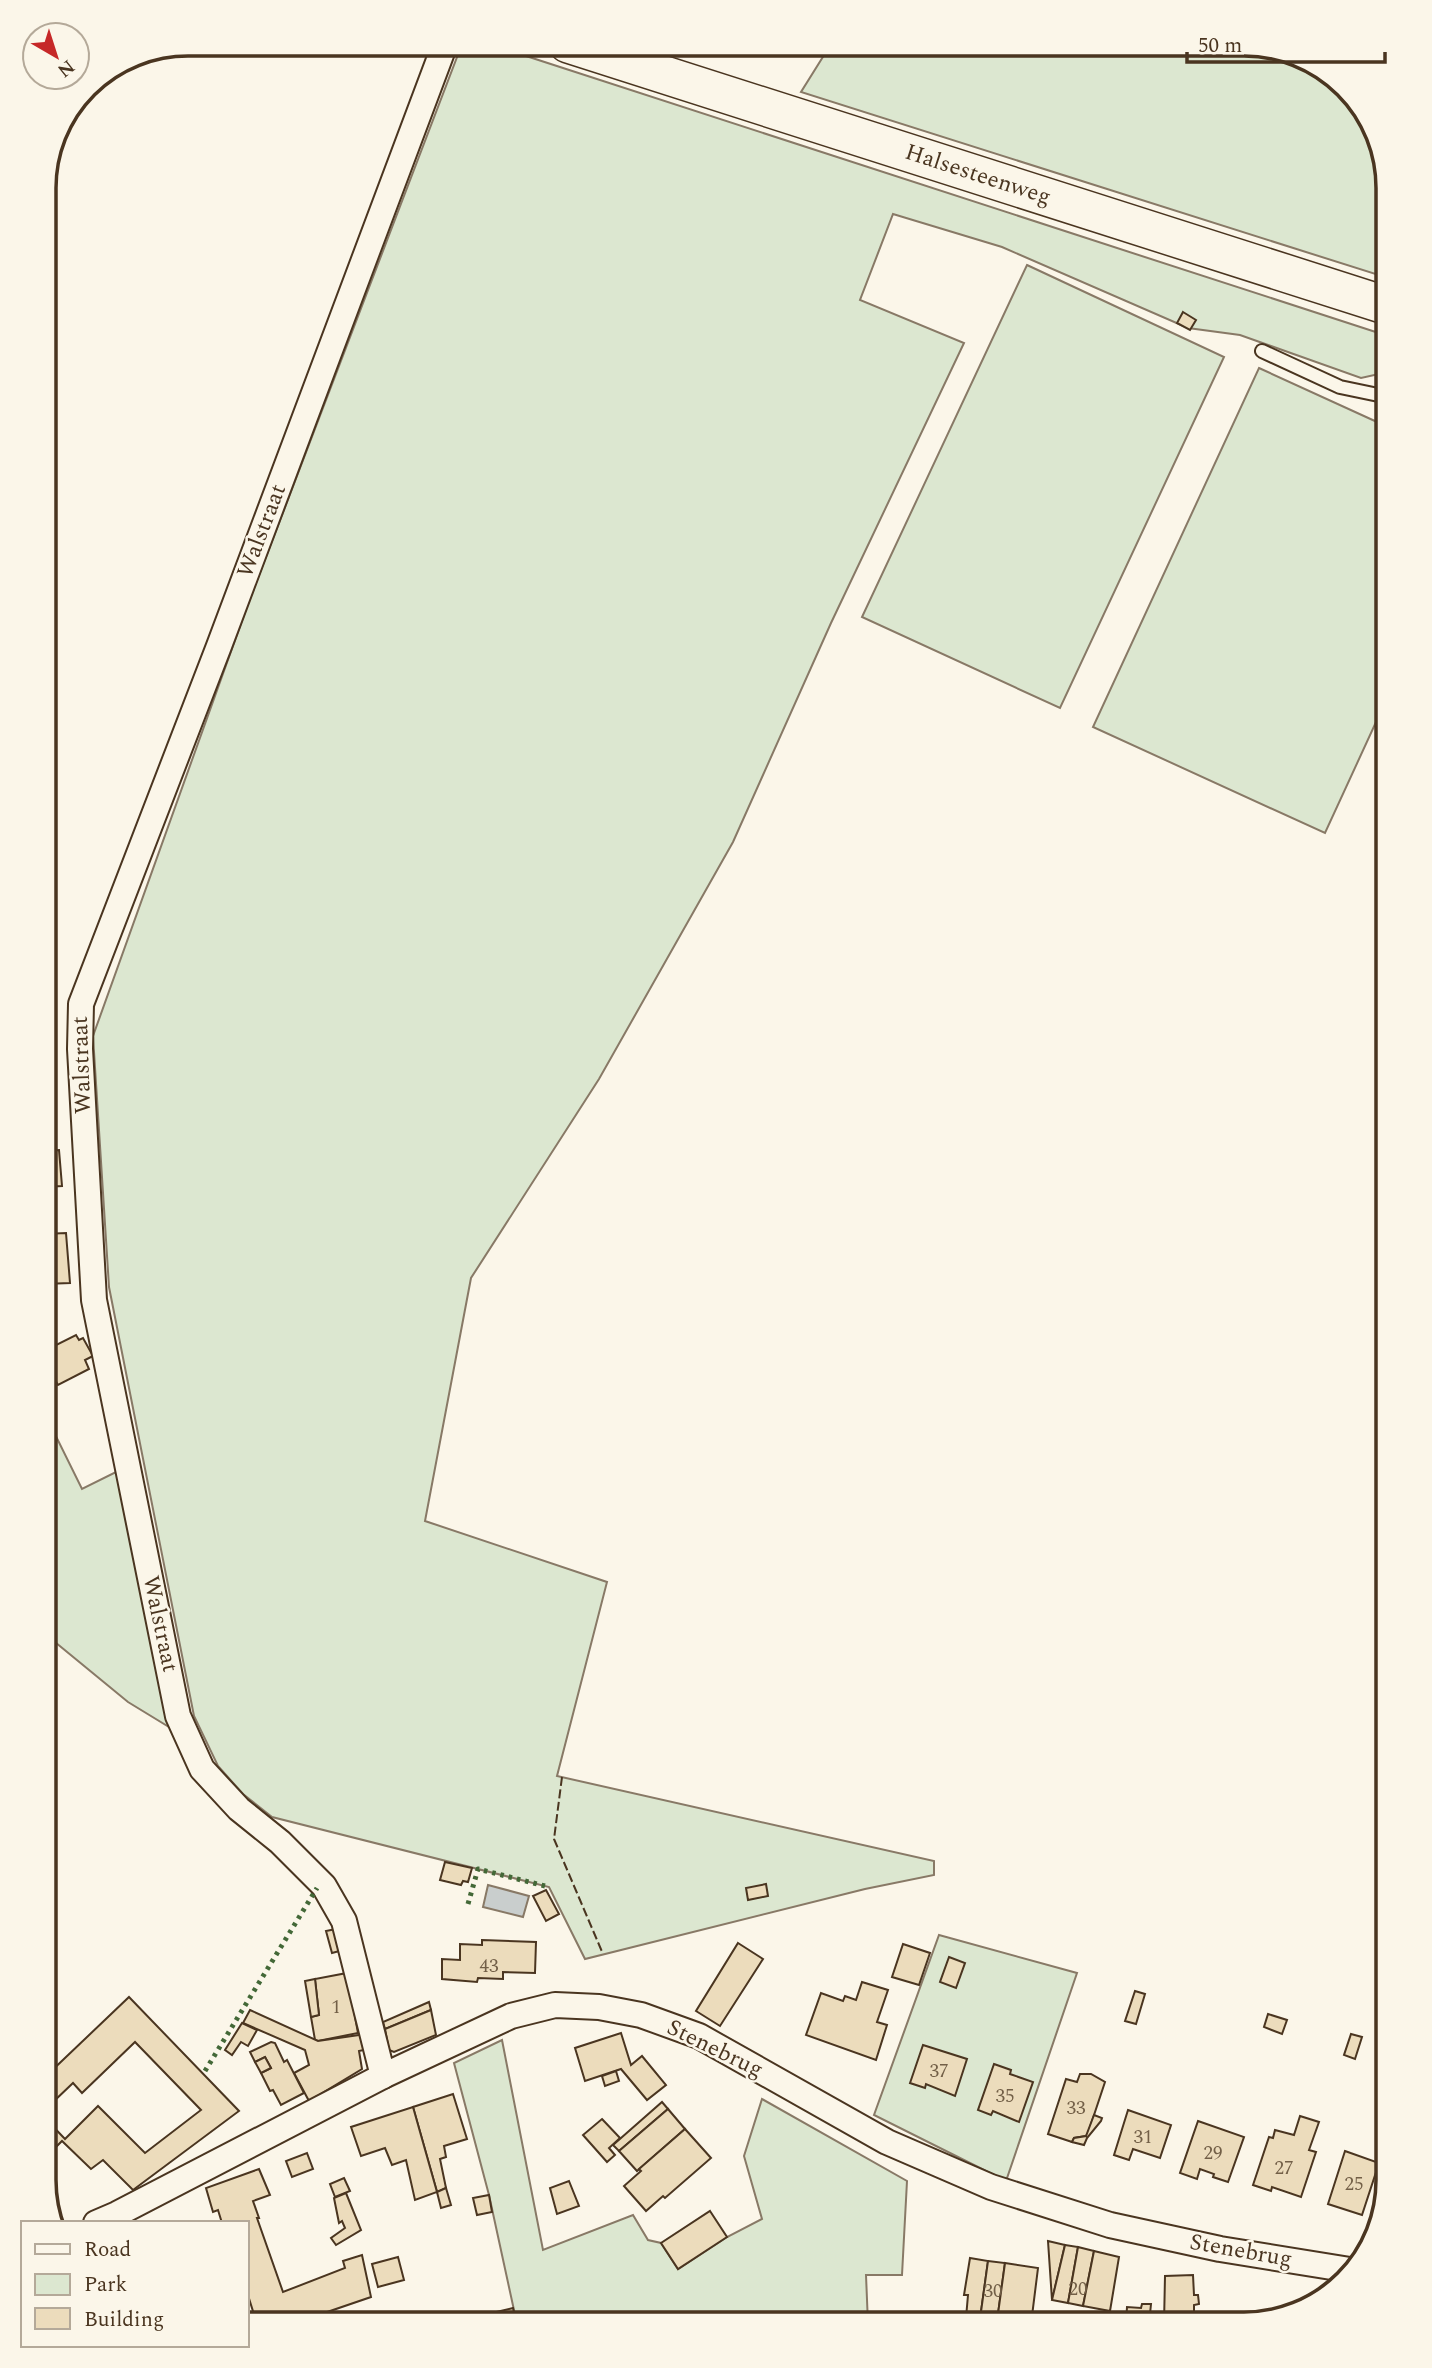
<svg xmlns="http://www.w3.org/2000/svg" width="1432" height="2368" font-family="Spectral,serif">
  <rect width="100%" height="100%" fill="#fbf6e9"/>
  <!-- green -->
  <g fill="#dce7d0" stroke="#887966" stroke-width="2">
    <path d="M464 44H489L1388 336V372L1361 378 1240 335 1188 328 1002 247 893 214 860 300 964 343 831 623 733 842 599 1079 471 1278 425 1521 607 1582 557 1776 934 1861V1875L865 1889 585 1959 549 1887 272 1817 243 1794 218 1766 194 1716 109 1287 93 1036 248 604 459 52Z"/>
    <path d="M831 44H1254L1324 68 1373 124 1388 188V278L801 92Z"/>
    <path d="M1027 265 1224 357 1060 708 862 617Z"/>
    <path d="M1259 368 1388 427V696L1325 833 1093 727Z"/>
    <path d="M44 1412 82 1489 118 1471 169 1727 128 1702 44 1633Z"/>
    <path d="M939 1935 1077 1973 1006 2181 874 2115Z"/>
    <path d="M502 2040 543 2250 633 2215 648 2240 661 2243 678 2269 727 2237 762 2219 744 2156 762 2099 907 2181 902 2275H866L868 2324H517L489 2195 454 2063Z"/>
  </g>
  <!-- water -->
  <path fill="#c9cecd" stroke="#887966" stroke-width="2" d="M488 1885 529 1896 523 1917 483 1907Z"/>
  <!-- building -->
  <g fill="#ecdcbc" stroke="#4a3520" stroke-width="2">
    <path d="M1183 312 1196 320 1190 330 1177 323Z"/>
    <path d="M44 1080 52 1082 44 1106Z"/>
    <path d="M59 1150 62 1186 44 1187V1151Z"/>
    <path d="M66 1233 70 1283 44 1284V1234Z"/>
    <path d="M76 1335 79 1340 83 1338 93 1356 85 1360 89 1369 58 1385 54 1378 44 1383V1351Z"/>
    <path d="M445 1862 472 1868 468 1882 463 1881 461 1885 440 1880Z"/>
    <path d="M766 1884 768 1896 748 1900 746 1888Z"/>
    <path d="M546 1890 559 1914 546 1921 533 1896Z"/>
    <path d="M341 1928 347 1949 332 1953 326 1931Z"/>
    <path d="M482 1940 536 1942 535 1973 503 1972V1979L478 1978 477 1982 442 1979V1959L460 1960V1944L482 1945Z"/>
    <path d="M738 1943 763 1959 720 2026 696 2011Z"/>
    <path d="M903 1944 930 1953 919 1985 892 1977Z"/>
    <path d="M949 1957 965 1963 956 1988 940 1982Z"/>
    <path d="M347 1973 358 2033 318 2041 315 2040 311 2017 319 2015 315 1979Z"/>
    <path d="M315 1979 319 2015 311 2017 305 1981Z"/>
    <path d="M862 1982 888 1990 877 2022 887 2025 876 2060 806 2035 821 1993 843 2001 845 1996 856 2000Z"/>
    <path d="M1135 1991 1145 1994 1136 2024 1125 2021Z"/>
    <path d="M129 1997 239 2111 133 2190 103 2160 91 2169 62 2141 44 2159V2117L65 2139 98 2106 145 2153 201 2110 135 2042 82 2093 73 2083 52 2103 44 2094V2078Z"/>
    <path d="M429 2002 431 2010 385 2029 383 2022Z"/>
    <path d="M250 2010 318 2041 366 2034 368 2049 359 2051 362 2069 309 2101 294 2073 309 2065 305 2050 243 2023Z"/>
    <path d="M431 2010 436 2035 394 2052 389 2050 385 2029Z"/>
    <path d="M1268 2014 1287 2020 1282 2034 1264 2027Z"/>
    <path d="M242 2023 257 2030 248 2046 241 2042 232 2055 225 2050Z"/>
    <path d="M621 2033 631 2065 642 2056 666 2085 647 2100 621 2069 585 2081 575 2048Z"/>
    <path d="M1351 2034 1362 2037 1355 2059 1344 2055Z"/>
    <path d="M271 2042 275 2043 284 2062 287 2060 304 2093 281 2105 273 2090 270 2091 261 2073 271 2068 265 2057 255 2062 250 2052Z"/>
    <path d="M923 2045 967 2059 955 2096 926 2084 925 2088 910 2083Z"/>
    <path d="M265 2057 271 2068 261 2073 255 2062Z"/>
    <path d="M994 2064 1011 2070 1010 2074 1033 2082 1019 2122 993 2111 991 2115 978 2110Z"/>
    <path d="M616 2071 619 2081 605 2086 602 2076Z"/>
    <path d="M1080 2074H1091L1105 2082 1088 2133 1086 2136 1074 2138 1072 2142 1048 2134 1066 2079 1077 2082Z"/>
    <path d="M453 2094 467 2139 444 2146 446 2157 440 2159 446 2188 437 2192 413 2107Z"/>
    <path d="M662 2102 668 2109 619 2151 613 2145Z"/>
    <path d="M413 2107 437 2192 415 2200 406 2160 392 2165 385 2148 361 2156 351 2127Z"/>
    <path d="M668 2109 685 2129 637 2171 619 2151Z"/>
    <path d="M1128 2110 1171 2125 1160 2158 1133 2149 1129 2160 1114 2155Z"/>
    <path d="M1094 2115 1102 2118 1101 2121 1087 2138 1084 2145 1072 2142 1074 2138 1086 2136Z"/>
    <path d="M1300 2116 1319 2122 1309 2150 1316 2152 1301 2197 1272 2187 1271 2191 1253 2185 1269 2137 1273 2138 1275 2130 1294 2135Z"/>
    <path d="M602 2119 620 2138 609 2148 615 2155 607 2162 583 2135Z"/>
    <path d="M1198 2121 1244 2137 1228 2182 1213 2177 1214 2174 1200 2169 1197 2179 1180 2173Z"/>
    <path d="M685 2129 711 2158 665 2198 663 2196 646 2211 624 2186 641 2171 639 2169Z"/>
    <path d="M1345 2151 1379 2163 1362 2215 1328 2204Z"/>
    <path d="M307 2153 313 2169 292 2177 286 2161Z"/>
    <path d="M259 2169 270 2195 253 2201 259 2218H257L283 2292 345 2268 343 2261 362 2255 371 2297 292 2324 290 2322 257 2324 247 2292V2223H222L218 2210 213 2212 206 2188Z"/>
    <path d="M344 2178 350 2191 335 2197 330 2184Z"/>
    <path d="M569 2181 579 2206 557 2214 550 2188Z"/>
    <path d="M446 2188 451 2205 441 2208 437 2192Z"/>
    <path d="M346 2193 361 2230 336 2245 331 2238 345 2228 342 2221 339 2223 334 2198Z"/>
    <path d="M489 2195 492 2212 477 2215 473 2198Z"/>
    <path d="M710 2211 727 2237 678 2269 661 2243Z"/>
    <path d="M1048 2241 1065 2245 1052 2300Z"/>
    <path d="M1065 2245 1078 2247 1068 2303 1052 2300Z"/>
    <path d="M1078 2247 1094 2251 1083 2306 1068 2303Z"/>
    <path d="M1094 2251 1119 2257 1110 2311 1083 2306Z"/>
    <path d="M398 2257 404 2280 378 2287 372 2264Z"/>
    <path d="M970 2258 988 2261 980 2319 966 2318 968 2295H964Z"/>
    <path d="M988 2261 1005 2263 997 2321 980 2319Z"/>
    <path d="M1005 2263 1038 2268 1031 2324H1009V2322L997 2321Z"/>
    <path d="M1193 2275 1194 2295H1198L1199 2304 1194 2305V2324H1164L1165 2276Z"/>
    <path d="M1142 2304H1151L1149 2324H1126L1127 2307 1141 2308Z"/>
    <path d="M513 2308 515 2317 495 2324H481L479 2316Z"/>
    <rect x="939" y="2318" width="32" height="6"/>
  </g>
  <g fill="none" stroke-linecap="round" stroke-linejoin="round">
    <!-- lane casing -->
    <g stroke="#4a3520" stroke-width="16">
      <path id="lane" d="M1262 351 1340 387 1388 397"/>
    </g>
    <!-- street casing -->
    <g stroke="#4a3520" stroke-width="28">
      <g id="street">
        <path d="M383 2076 344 1921 324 1886 280 1842 239 1809 202 1769 178 1716 94 1300 80 1049 81 1004 219 646 445 44"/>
        <path d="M96 2223 117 2214 383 2076 511 2016 555 2005 599 2007 641 2015 699 2036 887 2142 991 2187 1110 2225 1220 2249 1350 2270"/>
      </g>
    </g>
    <!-- primary casing -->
    <g stroke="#4a3520" stroke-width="40">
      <path id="primary" d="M568 44 1388 306"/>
    </g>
    <!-- lane -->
    <use href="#lane" stroke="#fbf6e9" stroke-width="12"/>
    <!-- street -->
    <use href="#street" stroke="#fbf6e9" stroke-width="24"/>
    <!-- primary -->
    <use href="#primary" stroke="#fbf6e9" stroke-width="37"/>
    <!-- hedge -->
    <g stroke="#436837" stroke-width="5" stroke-dasharray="3.5 5" stroke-linecap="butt">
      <path d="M468 1904 478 1869 549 1887"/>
      <path d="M205 2071 317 1888"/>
    </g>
    <!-- fence -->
    <path stroke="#4a3520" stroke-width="2" stroke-dasharray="9 3.5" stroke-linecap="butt" d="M562 1777 554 1839 603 1954"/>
  </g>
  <g text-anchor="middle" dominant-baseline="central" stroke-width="5" stroke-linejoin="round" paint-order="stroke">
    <!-- number labels -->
    <g font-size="19" fill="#725f47">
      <text x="489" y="1966">43</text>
      <text x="336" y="2007">1</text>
      <text x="939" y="2071">37</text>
      <text x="1005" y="2096">35</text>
      <text x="1076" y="2108">33</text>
      <text x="1143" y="2137">31</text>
      <text x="1213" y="2153">29</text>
      <text x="1284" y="2168">27</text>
      <text x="1354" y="2184">25</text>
      <text x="1078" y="2289">20</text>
      <text x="993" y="2291">30</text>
    </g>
    <!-- street labels -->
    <g font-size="23" fill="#4a3520" stroke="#fbf6e9">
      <text transform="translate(978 175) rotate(18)">Halsesteenweg</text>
      <text transform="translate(262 531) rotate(-69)">Walstraat</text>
      <text transform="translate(82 1065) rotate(-92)">Walstraat</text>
      <text transform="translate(160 1624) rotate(78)">Walstraat</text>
      <text transform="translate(715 2049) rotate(26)">Stenebrug</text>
      <text transform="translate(1241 2251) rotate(10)">Stenebrug</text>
    </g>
  </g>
  <!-- crop -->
  <path d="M0 0H1432V2368H0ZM188 56H1244A132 132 0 0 1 1376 188V2180A132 132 0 0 1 1244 2312H188A132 132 0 0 1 56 2180V188A132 132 0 0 1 188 56Z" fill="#fbf6e9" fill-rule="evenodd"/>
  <path fill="none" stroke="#4a3520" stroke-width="3.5" d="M188 56H1244A132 132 0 0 1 1376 188V2180A132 132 0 0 1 1244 2312H188A132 132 0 0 1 56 2180V188A132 132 0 0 1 188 56Z"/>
  <!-- legend -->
  <rect x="21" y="2221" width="228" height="126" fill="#fbf6e9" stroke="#b4a999" stroke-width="2"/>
  <rect x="35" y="2244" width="35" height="10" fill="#fbf6e9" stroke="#b4a999" stroke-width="2"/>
  <text x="84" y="2256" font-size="21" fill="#4a3520">Road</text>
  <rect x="35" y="2274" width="35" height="21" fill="#dce7d0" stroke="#b4a999" stroke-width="2"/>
  <text x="84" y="2291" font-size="21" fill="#4a3520">Park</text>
  <rect x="35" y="2308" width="35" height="21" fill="#ecdcbc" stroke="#b4a999" stroke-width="2"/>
  <text x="84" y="2326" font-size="21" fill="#4a3520">Building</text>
  <!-- north arrow -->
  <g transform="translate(56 56) rotate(141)"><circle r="33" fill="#fbf6e9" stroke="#b4a999" stroke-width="2"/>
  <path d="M0-5L12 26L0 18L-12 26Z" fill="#c62828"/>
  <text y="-10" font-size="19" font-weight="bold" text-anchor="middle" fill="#4a3520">N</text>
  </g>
  <!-- scale -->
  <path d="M1187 52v10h198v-10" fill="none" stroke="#4a3520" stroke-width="3.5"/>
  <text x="1198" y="52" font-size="21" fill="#4a3520" stroke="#fbf6e9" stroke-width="5" paint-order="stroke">50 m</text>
</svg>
